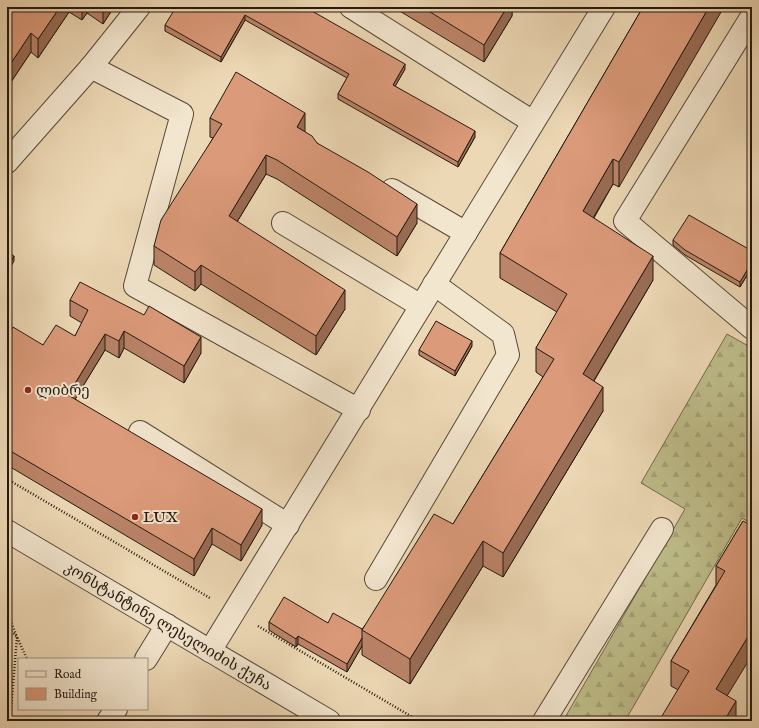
<svg xmlns="http://www.w3.org/2000/svg" width="759" height="728" font-family="'IM FELL English','Noto Serif Georgian',serif">
  <defs>
    <pattern id="forest-firs" width="22" height="20" patternUnits="userSpaceOnUse"><rect width="22" height="20" fill="#bebd8a"/><path d="M5 1l3.5 6h-7zM16 11l3.5 6h-7z" fill="#a3a276"/></pattern>
  </defs>
  <rect width="100%" height="100%" fill="#edd8b5"/>
  <filter id="stains"><feTurbulence type="fractalNoise" baseFrequency=".005" numOctaves="4"/><feColorMatrix values="0 0 0 0 .2 0 0 0 0 .09 0 0 0 0 .02 0 0 0 .5 -.17"/></filter>
  <radialGradient id="worn" r=".72"><stop offset=".6" stop-color="#630" stop-opacity="0"/><stop offset="1" stop-color="#630" stop-opacity=".3"/></radialGradient>
  <!-- forest -->
  <path fill="url(#forest-firs)" stroke="#716b4d" d="M727 334 752 348V524L742 518 625 721H563L685 509 641 483Z"/>
  <g fill="none" stroke-linecap="round" stroke-linejoin="round">
    <!-- minor casing -->
    <g stroke="#564939" stroke-width="24">
      <g id="minor">
        <path d="M351 7 533 122"/>
        <path d="M752 16 625 221 752 328"/>
        <path d="M91 67 182 114 135 286 359 410"/>
        <path d="M7 162 91 67 139 7"/>
        <path d="M392 190 466 233"/>
        <path d="M283 223 421 306"/>
        <path d="M140 432 288 525"/>
        <path id="s1" d="M7 531 329 721"/>
        <path d="M376 579 508 355 503 334 434 284"/>
        <path d="M210 651 604 7"/>
        <path d="M146 659 167 625"/>
        <path d="M108 721 116 709"/>
        <path d="M544 721 662 529"/>
      </g>
    </g>
    <!-- path -->
    <g stroke="#241910" stroke-width="2.5" stroke-dasharray="1 2" stroke-linecap="butt">
      <path d="M7 479 210 598"/>
      <path d="M7 612 17 637 10 721"/>
      <path d="M258 626 419 721"/>
      <path d="M7 627 17 637 27 659"/>
      <path d="M51 709 52 711"/>
    </g>
    <!-- minor -->
    <use href="#minor" stroke="#f3e6cf" stroke-width="22"/>
  </g>
  <!-- wall -->
  <g fill="#bc8469" stroke="#241910">
    <path d="M7 7H114L103 24 87 13 82 20 69 12 38 58 31 52 7 88Z"/>
    <path d="M305 7 405 69 395 86 475 137 458 167 338 99V94L347 78 245 20 221 62 165 31V25Z"/>
    <path d="M393 7H512V16L484 62Z"/>
    <path d="M643 7 619 187 613 184 594 218 653 280 594 381 603 411 503 577 483 566 410 684 362 655V646L347 672 298 644 296 647 269 630V622L328 623 362 629 453 524 543 377 536 372V348L557 312 500 278V253Z"/>
    <path d="M210 118 305 132 317 143 417 223 397 256 277 179 266 174 237 222 345 309 316 355 201 284 195 291 154 265V246L213 138 210 137Z"/>
    <path d="M673 240 752 251V267L740 287 685 255 673 245Z"/>
    <path d="M70 300 201 353 184 383 124 348 119 358 105 350 75 399 262 525 241 561 212 544 194 576 7 465V338L43 345 75 336 82 323 70 316Z"/>
    <path d="M472 346 455 376 419 355V350Z"/>
    <path d="M743 521 727 696 736 721 671 686V661L716 585V566Z"/>
  </g>
  <!-- shaded-wall -->
  <g fill="#996c55" stroke="#241910">
    <path d="M60 7H69V12L38 58V39Z"/>
    <path d="M82 7H87V13L82 20Z"/>
    <path d="M103 7H114L103 24Z"/>
    <path d="M507 7H512V16L484 62V45Z"/>
    <path d="M709 7H724L619 187V162Z"/>
    <path d="M245 15V20L221 62V57Z"/>
    <path d="M31 33V52L7 88V69Z"/>
    <path d="M405 64V69L393 90V85Z"/>
    <path d="M305 113V132L297 127Z"/>
    <path d="M475 131V137L458 167V162Z"/>
    <path d="M266 155V174L229 235V216Z"/>
    <path d="M613 159V184L583 235V211Z"/>
    <path d="M417 204V223L397 256V237Z"/>
    <path d="M14 256V261L7 274V269Z"/>
    <path d="M653 256V280L583 399V374Z"/>
    <path d="M752 262V267L740 287V282Z"/>
    <path d="M201 265V284L195 291V272Z"/>
    <path d="M345 290V309L316 355V336Z"/>
    <path d="M124 331V348L119 358V341Z"/>
    <path d="M105 334V350L68 411V395Z"/>
    <path d="M201 337V353L184 383V366Z"/>
    <path d="M472 341V346L455 376V371Z"/>
    <path d="M603 387V411L503 577V553Z"/>
    <path d="M262 509V525L241 561V545Z"/>
    <path d="M212 528V544L194 576V559Z"/>
    <path d="M483 541V566L410 684V659Z"/>
    <path d="M752 630V655L716 714V689Z"/>
    <path d="M298 636V644L296 647V639Z"/>
    <path d="M362 638V646L347 672V664Z"/>
    <path d="M736 701V721H724Z"/>
  </g>
  <!-- building -->
  <g fill="#db9a7a" stroke="#241910">
    <path d="M7 7H60L38 39 31 33 7 69Z"/>
    <path d="M176 7H305L405 64 393 85 475 131 458 162 338 94 349 74 245 15 221 57 165 25Z"/>
    <path d="M422 7H507L484 45Z"/>
    <path d="M643 7H709L619 162 613 159 583 211 653 256 583 374 603 387 503 553 483 541 410 659 362 630 434 514 453 524 554 359 536 348 567 294 500 253Z"/>
    <path d="M236 72 305 113 297 127 312 136 317 143 368 172 417 204 397 237 277 160 266 155 229 216 345 290 316 336 201 265 195 272 154 246 161 220 222 124 210 118Z"/>
    <path d="M689 215 752 251V262L740 282 685 250 673 240Z"/>
    <path d="M7 252 14 256 7 269Z"/>
    <path d="M80 282 144 315 149 306 201 337 184 366 124 331 119 341 105 334 68 395 262 509 241 545 212 528 194 559 7 449V338L13 327 43 345 56 325 75 336 88 310 70 300Z"/>
    <path d="M436 321 472 341 455 371 419 350Z"/>
    <path d="M743 521 752 526V630L716 689 736 701 724 721H659L689 671 671 661 725 571 716 566Z"/>
    <path d="M284 597 328 623 333 613 362 629V638L347 664 298 636 296 639 269 622Z"/>
  </g>
  <!-- markers -->
  <g fill="#8f2418" stroke="#f3e6cf" stroke-width="1.5">
    <circle cx="28" cy="390" r="4"/>
    <circle cx="135" cy="517" r="4"/>
  </g>
  <g text-anchor="middle" dominant-baseline="central" stroke-width="4" stroke-linejoin="round" paint-order="stroke">
    <!-- poi labels -->
    <g font-size="15" fill="#241910" stroke="#f3e6cf" text-anchor="start">
      <text x="36" y="390">ლიბრე</text>
      <text x="143" y="517">LUX</text>
    </g>
    <!-- street labels -->
    <g font-size="15" fill="#241910" stroke="#f3e6cf">
      <text stroke="none"><textPath href="#s1" startOffset="187">კონსტანტინე ლესელიძის ქუჩა</textPath></text>
    </g>
  </g>
  <!-- margin -->
  <rect width="759" height="728" fill="none" stroke="#edd8b5" stroke-width="24"/>
  <rect x="8" y="8" width="743" height="712" fill="none" stroke="#241910" stroke-width="2"/>
  <rect x="12" y="12" width="735" height="704" fill="none" stroke="#241910"/>
  <!-- legend -->
  <rect x="18" y="658" width="130" height="52" fill="#f3e6cf" stroke="#a09483"/>
  <rect x="26" y="671" width="20" height="6" fill="#f3e6cf" stroke="#a09483"/>
  <text x="54" y="678" font-size="12" fill="#241910">Road</text>
  <rect x="26" y="688" width="20" height="12" fill="#db9a7a" stroke="#a09483"/>
  <text x="54" y="698" font-size="12" fill="#241910">Building</text>
  <rect width="100%" height="100%" filter="url(#stains)"/>
  <rect width="100%" height="100%" fill="url(#worn)"/>
</svg>
